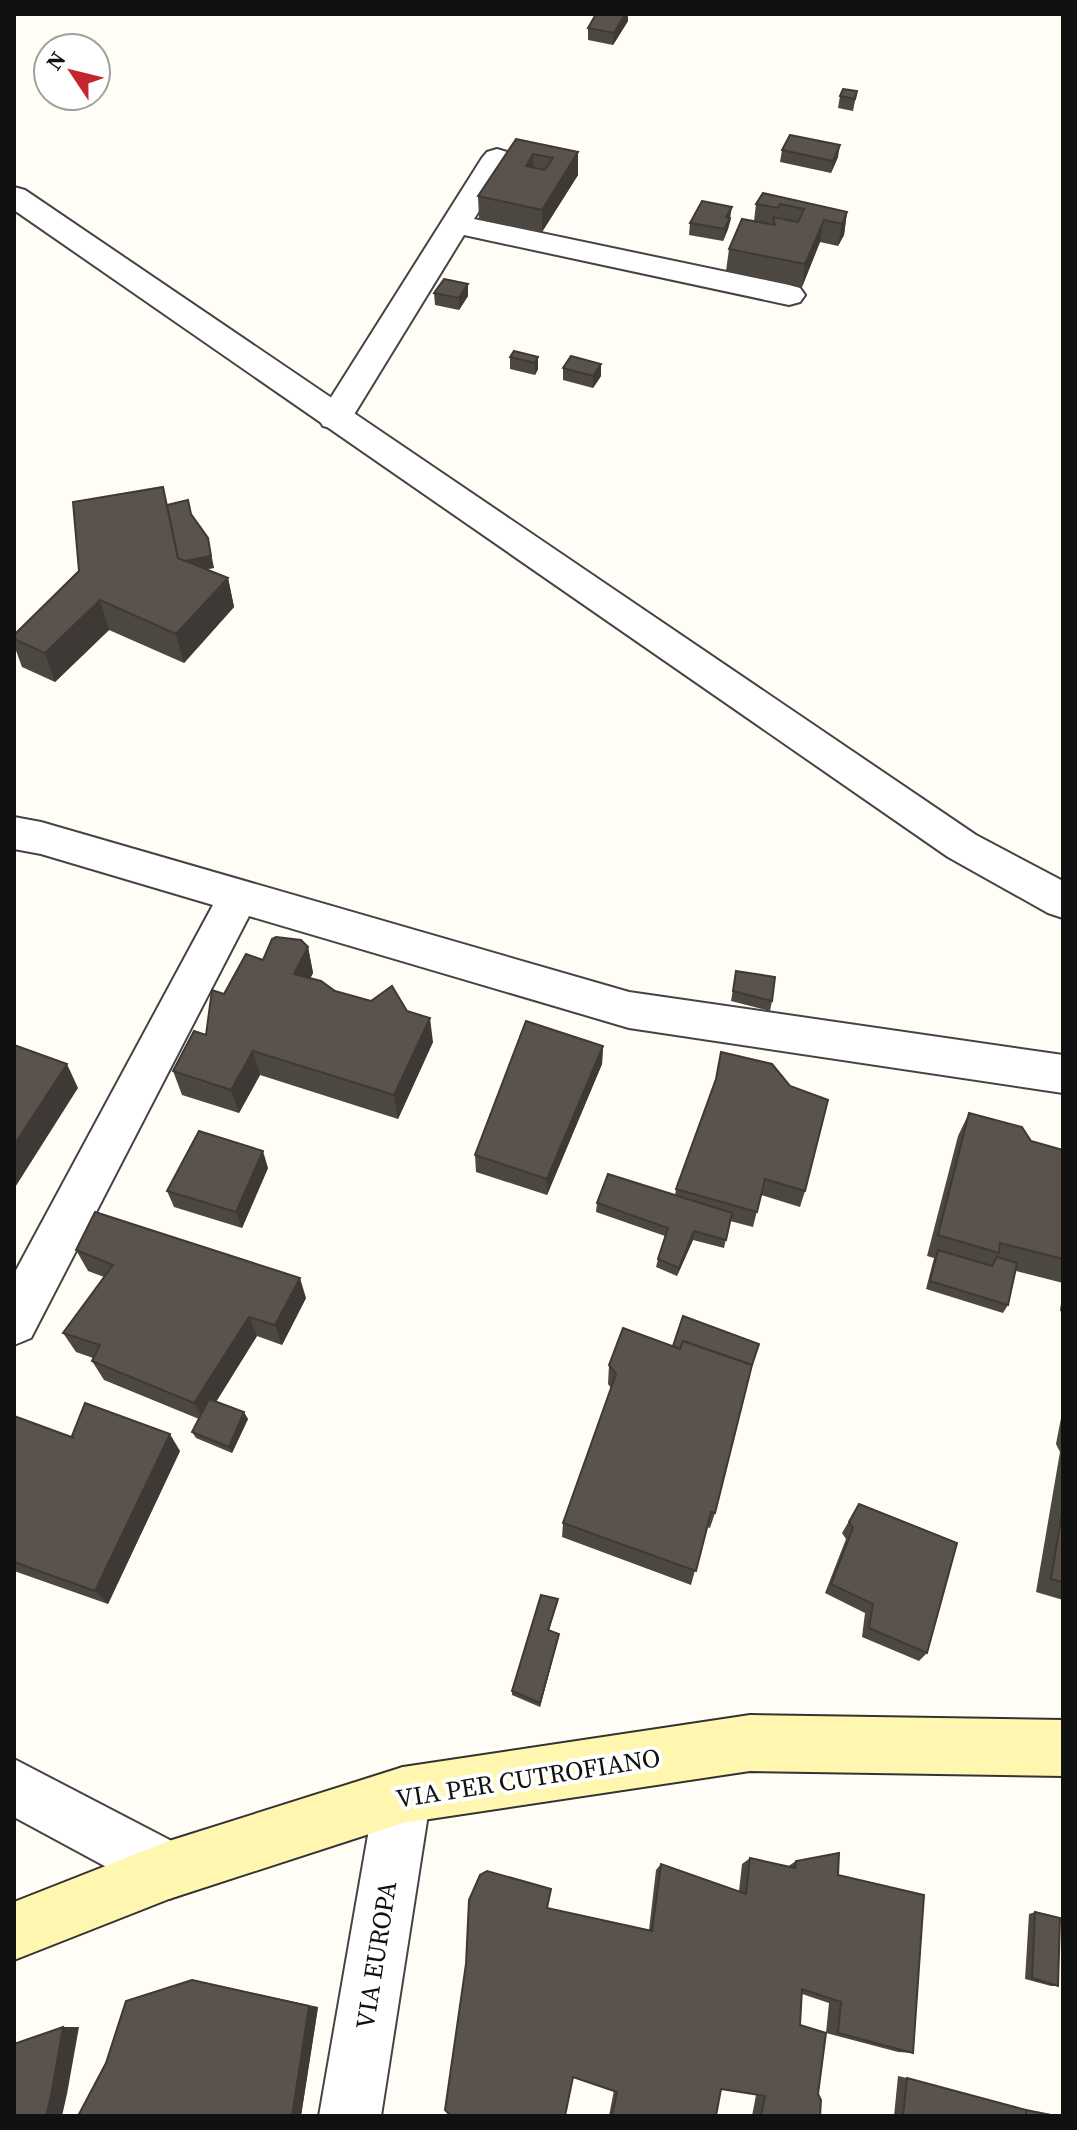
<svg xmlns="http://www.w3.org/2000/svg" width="1077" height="2130" font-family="'Source Serif 4',serif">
  <rect width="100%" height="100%" fill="#fffdf5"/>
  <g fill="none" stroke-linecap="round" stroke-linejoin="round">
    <!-- minor casing -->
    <g stroke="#444" stroke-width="4">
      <g id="minor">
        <path d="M497 149 507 152 512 158 474 219 789 285 800 288 805 295 800 302 789 305 464 235 347 426 335 429 323 426 318 418 482 158 487 152Z"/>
        <path d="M14 817 41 822 629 992 1063 1055V1093L629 1028 249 916 31 1338 14 1345V1274L213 905 41 854 14 849Z"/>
        <path d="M14 1759 189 1850 198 1870 189 1890 169 1899 149 1890 14 1817Z"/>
        <path d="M403 1767 423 1775 431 1795 381 2116H319L375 1795 383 1775Z"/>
      </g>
    </g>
    <!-- tertiary casing -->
    <g stroke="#444" stroke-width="4">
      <path id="tertiary" d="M14 187 25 190 976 835 1063 881V918L1048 913 948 857 14 210Z"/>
    </g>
    <!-- secondary casing -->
    <g stroke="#333" stroke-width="4">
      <path id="secondary" d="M750 1715 1063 1720V1776L750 1771 403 1823 169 1899 14 1960V1902L169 1841 403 1767Z"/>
    </g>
    <!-- minor -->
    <use href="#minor" fill="#fff" fill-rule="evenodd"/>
    <!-- tertiary -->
    <use href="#tertiary" fill="#fff" fill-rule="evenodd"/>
    <!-- secondary -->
    <use href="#secondary" fill="#fff6b0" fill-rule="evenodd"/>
  </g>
  <!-- wall -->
  <g fill="#4d4742">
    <path d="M628 21 613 45 588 40V28Z"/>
    <path d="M857 91 853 111 838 108 840 96Z"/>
    <path d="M516 139 578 152V175L542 232 479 219 478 196Z"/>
    <path d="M782 150 838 157 831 173 780 162Z"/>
    <path d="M763 193 847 212 844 235 838 246 820 242 802 287 726 271 729 249 754 221 756 204Z"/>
    <path d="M731 219 728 229 723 241 689 235 690 223Z"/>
    <path d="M434 293 468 296 459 310 435 305Z"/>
    <path d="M510 357H538V369L535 375 510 369Z"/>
    <path d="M601 364V376L593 388 563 380V368Z"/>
    <path d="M163 487 167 505 192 515 214 568 206 569 228 578 234 607 184 663 109 630 55 682 22 667 14 645V635Z"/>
    <path d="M308 947 313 973 310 978 335 991 407 1011 433 1042 398 1119 260 1075 239 1113 182 1095 173 1071 206 1035 224 994 263 960Z"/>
    <path d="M736 971 772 1001 770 1011 731 1001Z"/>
    <path d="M603 1046 602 1064 547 1195 476 1172 475 1155Z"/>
    <path d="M716 1079 805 1191 800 1207 761 1195 753 1227 730 1221 724 1248 693 1240 677 1276 656 1267 658 1259 665 1236 596 1212 597 1203 675 1195 676 1189Z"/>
    <path d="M969 1113 1031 1141 1063 1150V1283L1016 1271 1008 1305 1003 1313 926 1289 934 1258 927 1256 958 1136Z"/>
    <path d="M268 1168 242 1228 174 1207 167 1191Z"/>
    <path d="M76 1250 306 1298 282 1345 257 1336 216 1402 248 1419 232 1453 196 1438 192 1432 199 1419 104 1380 92 1361 93 1358 76 1352 63 1333 104 1277 88 1271Z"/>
    <path d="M1063 1286V1312L1060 1311Z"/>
    <path d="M673 1346 752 1366 715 1513 710 1528 707 1527 691 1585 562 1537 563 1523 611 1388 608 1384 609 1365Z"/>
    <path d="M1063 1415V1600L1036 1592 1060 1452 1056 1444 1061 1418Z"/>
    <path d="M14 1416 74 1438 180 1451 108 1604 14 1571Z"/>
    <path d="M859 1504 927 1653 919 1661 862 1637 865 1613 825 1593 846 1539 842 1533Z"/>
    <path d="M558 1599 557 1604 549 1631 559 1634 558 1639 540 1707 512 1695V1691Z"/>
    <path d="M750 1858 787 1867 796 1861 838 1875 913 2053 898 2052 826 2033 829 2003 802 1994 800 2025 818 2094 820 2116H752L756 2095 721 2089 716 2116H609L614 2090 548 1908 649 1930 656 1870 661 1864 739 1891 742 1864Z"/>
    <path d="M1035 1912 1058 1986H1051L1025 1979 1029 1914Z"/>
    <path d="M192 1980 318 2007 301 2116Z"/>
    <path d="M898 2076 907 2078 1026 2110 1056 2116H894Z"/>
  </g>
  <!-- shaded-wall -->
  <g fill="#3f3936">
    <path d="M625 14H628V21L613 45 614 33Z"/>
    <path d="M840 145 838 157 831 173 833 161Z"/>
    <path d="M578 152V175L542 232V210Z"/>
    <path d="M533 154V177L526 166Z"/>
    <path d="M732 207 728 229 723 241 726 217Z"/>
    <path d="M847 212 844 235 838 246 842 224Z"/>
    <path d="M824 220 820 242 802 287 805 264Z"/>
    <path d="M468 284V296L459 310V298Z"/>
    <path d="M538 357V369L535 375V363Z"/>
    <path d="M601 364V376L593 388V376Z"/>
    <path d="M163 487 170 517 208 538 214 568 182 573Z"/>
    <path d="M228 578 234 607 184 663 176 634Z"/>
    <path d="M100 600 109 630 55 682 45 653Z"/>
    <path d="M308 947 313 973 300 999 294 974Z"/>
    <path d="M430 1018 433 1042 398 1119 394 1095Z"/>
    <path d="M603 1046 602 1064 547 1195V1179Z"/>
    <path d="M253 1051 260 1075 239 1113 231 1090Z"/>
    <path d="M67 1064 78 1088 14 1189V1145Z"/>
    <path d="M263 1151 268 1168 242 1228 236 1212Z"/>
    <path d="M694 1231 693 1240 677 1276 679 1268Z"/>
    <path d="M300 1278 306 1298 282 1345 275 1325Z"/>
    <path d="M249 1317 257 1336 204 1421 194 1403Z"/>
    <path d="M244 1412 248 1419 232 1453 229 1447Z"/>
    <path d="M170 1434 180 1451 108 1604 95 1591Z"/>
    <path d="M559 1634 558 1639 540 1707V1703Z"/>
    <path d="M309 2006 318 2007 301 2116H292Z"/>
    <path d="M63 2027H79L67 2094 62 2116H46Z"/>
  </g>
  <!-- building -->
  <g fill="#5a524d" stroke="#3f3936" stroke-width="2" fill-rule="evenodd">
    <path d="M596 14H625L614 33 588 28Z"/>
    <path d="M843 89 857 91 855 99 840 96Z"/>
    <path d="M790 135 840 145 833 161 782 150Z"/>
    <path d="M516 139 578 152 542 210 478 196ZM533 154 553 158 545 170 526 166Z"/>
    <path d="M763 193 847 212 842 224 824 220 805 264 729 249 742 219 775 225 773 217 798 222 804 209 780 204 778 208 756 204Z"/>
    <path d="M702 201 732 207 726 217 730 218 724 229 690 223Z"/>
    <path d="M444 279 468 284 459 298 434 293Z"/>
    <path d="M514 351 538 357 535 363 510 357Z"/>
    <path d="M571 356 601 364 593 376 563 368Z"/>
    <path d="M163 487 178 558 228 578 176 634 100 600 45 653 14 639V635L79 571 73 502Z"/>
    <path d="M188 500 191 514 208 538 211 556 185 561 178 558 167 505Z"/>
    <path d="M276 937 301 940 308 947 294 974 321 981 335 991 371 1001 392 986 407 1011 430 1018 394 1095 253 1051 231 1090 173 1071 194 1031 206 1035 212 990 224 994 246 954 263 960 272 939Z"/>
    <path d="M736 971 775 977 772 1001 733 991Z"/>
    <path d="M526 1021 603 1046 547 1179 475 1155Z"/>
    <path d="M14 1045 67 1064 14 1145Z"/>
    <path d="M721 1052 772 1064 790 1086 828 1100 805 1191 765 1179 757 1212 676 1189 716 1079Z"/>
    <path d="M969 1113 1022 1127 1031 1141 1063 1150V1259L1000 1243 999 1253 938 1235Z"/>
    <path d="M199 1131 263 1151 236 1212 167 1191Z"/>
    <path d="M608 1174 732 1213 726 1240 694 1231 679 1268 658 1259 668 1228 597 1203Z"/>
    <path d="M95 1212 300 1278 275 1325 249 1317 194 1403 92 1361 100 1345 63 1333 113 1265 76 1250Z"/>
    <path d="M938 1250 992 1266 997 1257 1017 1263 1008 1305 930 1281Z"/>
    <path d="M683 1316 759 1344 752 1365 683 1341 680 1349 673 1346Z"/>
    <path d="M623 1328 680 1349 683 1341 752 1365 715 1513 711 1512 696 1571 563 1523 616 1374 609 1365Z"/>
    <path d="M209 1399 244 1412 229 1447 192 1432Z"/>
    <path d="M85 1403 170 1434 95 1591 14 1562V1416L74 1438 72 1436Z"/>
    <path d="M859 1504 957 1543 927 1653 869 1628 873 1604 831 1584 853 1528 849 1522Z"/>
    <path d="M1063 1507V1582L1051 1579Z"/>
    <path d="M541 1595 558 1599 548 1630 559 1634 540 1703 512 1691Z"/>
    <path d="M839 1853 838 1875 924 1895 913 2053 838 2033 841 2002 802 1989 800 2025 826 2033 818 2094 821 2100 820 2116H761L765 2096 721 2089 716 2116H612L617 2092 573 2077 565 2116H451L445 2110 466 1964 469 1900 480 1875 487 1871 551 1889 547 1908 652 1931 661 1864 746 1894 750 1858 795 1868 796 1861Z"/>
    <path d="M1035 1912 1060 1918 1058 1986 1032 1978Z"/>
    <path d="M192 1980 309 2006 292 2116H78L106 2063 126 2001Z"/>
    <path d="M63 2027 51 2096 46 2116H14V2044Z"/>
    <path d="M907 2078 1026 2110V2116H903Z"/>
    <path d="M1026 2110 1056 2116H1026Z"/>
  </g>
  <g text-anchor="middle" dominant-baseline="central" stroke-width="8" stroke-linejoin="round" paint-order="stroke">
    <!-- near-street labels -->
    <g font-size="26" fill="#111" stroke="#fff">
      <text transform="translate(528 1778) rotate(-9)">VIA PER CUTROFIANO</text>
      <text transform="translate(376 1955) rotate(-81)">VIA EUROPA</text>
    </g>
  </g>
  <!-- border -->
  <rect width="1077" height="2130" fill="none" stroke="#111111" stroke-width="32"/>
  <!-- north arrow -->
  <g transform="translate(72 72) rotate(305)"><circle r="38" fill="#ffffff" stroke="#a0a0a0" stroke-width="2"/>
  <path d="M0-6L14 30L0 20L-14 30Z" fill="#c4262e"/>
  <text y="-12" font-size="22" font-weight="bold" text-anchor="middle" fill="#111111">N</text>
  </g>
</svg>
